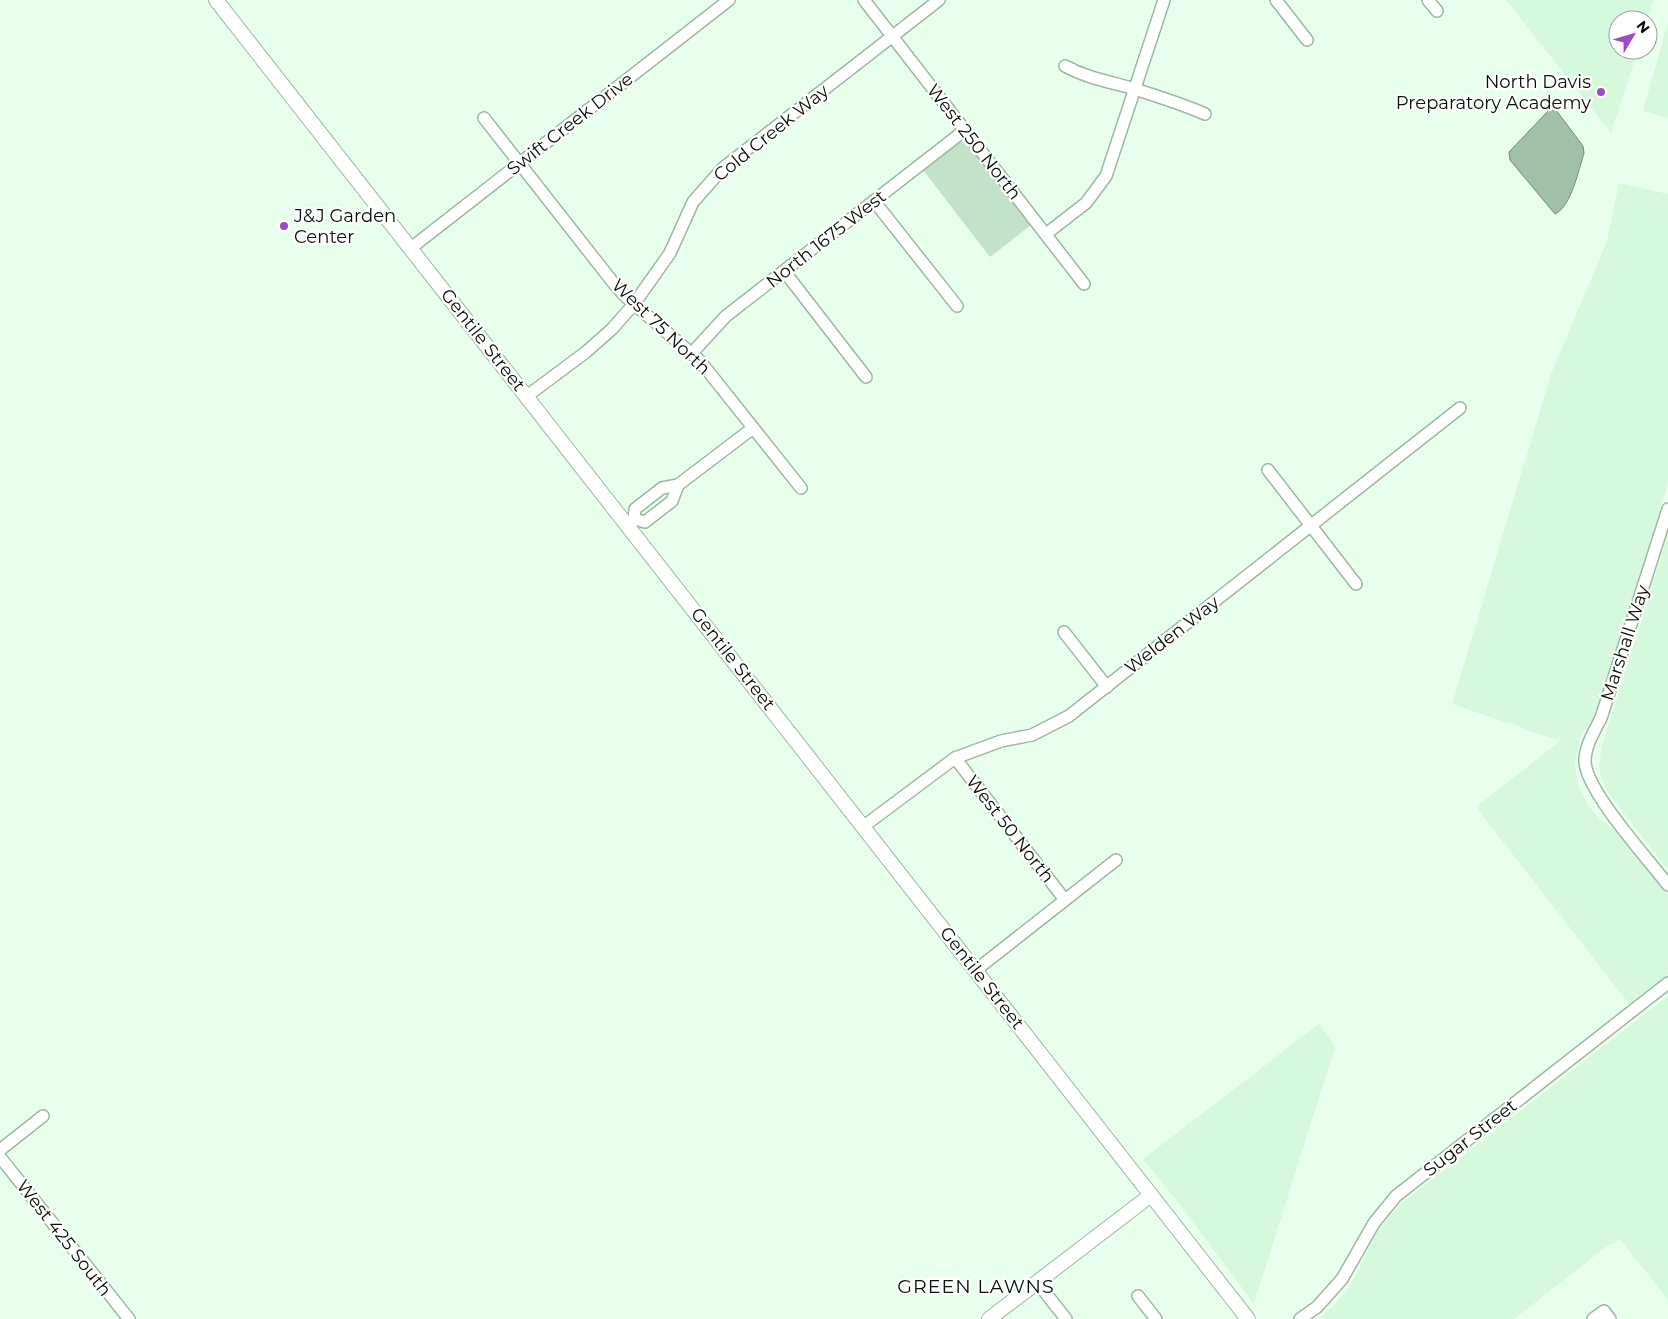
<svg xmlns="http://www.w3.org/2000/svg" width="1668" height="1319" font-family="Montserrat,sans-serif">
  <rect width="100%" height="100%" fill="#e9ffee"/>
  <!-- built -->
  <g fill="#d6f8dd">
    <path d="M1506 0H1654L1647 20H1618V50H1638L1611 133Z"/>
    <path d="M1668 22V118L1643 111Z"/>
    <path d="M1619 183 1668 194V483L1598 710 1580 738 1575 764 1577 780 1587 804 1600 819 1621 835 1668 895V974L1629 1004 1476 807 1560 741 1452 704 1551 374 1607 241Z"/>
    <path d="M1668 535V870L1606 790 1601 777 1599 765 1602 746Z"/>
    <path d="M1668 996V1300L1620 1239 1612 1245 1610 1244 1514 1319H1319L1332 1307 1349 1287 1378 1231 1389 1217 1402 1203Z"/>
    <path d="M1320 1023 1335 1047 1254 1304 1177 1201 1143 1159Z"/>
  </g>
  <!-- green -->
  <path fill="#c2e2c9" d="M960 142 968 143 1031 225 990 257 923 170Z"/>
  <!-- water -->
  <path fill="#a1c0a8" stroke="#728b78" d="M1549 110H1556L1583 146 1584 153C1579 169 1571 207 1555 214L1510 160 1509 152Z"/>
  <g fill="none" stroke-linecap="round" stroke-linejoin="round">
    <!-- minor casing -->
    <g stroke="#9db7a3" stroke-width="14">
      <g id="minor">
        <path d="M864 0 1084 284"/>
        <path d="M1276 0 1307 40"/>
        <path d="M1428 0 1437 11"/>
        <path d="M1065 66C1085 77 1106 81 1128 87 1154 95 1180 103 1205 114"/>
        <path d="M484 118 615 285 626 297 700 361 801 488"/>
        <path d="M874 201 957 306"/>
        <path d="M1046 234 1086 203 1106 176 1164 0"/>
        <path d="M411 248 729 0"/>
        <path d="M784 271 866 377"/>
        <path d="M692 353 726 316 965 130"/>
        <path d="M527 396 586 352 612 329 634 304 670 253 693 202 723 168 939 0"/>
        <path d="M1268 470 1356 584"/>
        <path d="M1668 509 1601 718C1594 732 1585 746 1585 761 1585 790 1649 860 1668 885"/>
        <path d="M634 519 645 522 672 501 678 485"/>
        <path d="M628 525 634 519 635 509 662 488 678 485 753 428"/>
        <path d="M1064 632 1107 687"/>
        <path d="M955 758 1065 900"/>
        <path d="M864 826 955 758 1001 741 1032 735 1069 716 1460 408"/>
        <path d="M976 970 1116 860"/>
        <path d="M0 1150 43 1116"/>
        <path d="M0 1157 129 1319"/>
        <path d="M1037 1282 1066 1319"/>
        <path d="M1138 1296 1156 1319"/>
        <path d="M1300 1319 1317 1307 1342 1279 1374 1223 1396 1196 1668 983"/>
        <path d="M1593 1319 1604 1311 1610 1319"/>
      </g>
    </g>
    <!-- major casing -->
    <g stroke="#9db7a3" stroke-width="16">
      <g id="major">
        <path d="M216 0 1248 1319"/>
        <path d="M989 1319 1151 1195"/>
      </g>
    </g>
    <!-- minor -->
    <use href="#minor" stroke="#fff" stroke-width="11"/>
    <!-- major -->
    <use href="#major" stroke="#fff" stroke-width="14"/>
  </g>
  <!-- markers -->
  <g fill="#9b4dbd" stroke="#fff" stroke-width="2">
    <circle cx="1601" cy="92" r="5"/>
    <circle cx="284" cy="226" r="5"/>
  </g>
  <g text-anchor="middle" dominant-baseline="central" stroke-width="4.5" stroke-linejoin="round" paint-order="stroke">
    <!-- poi labels -->
    <g font-size="18" fill="#050e07" stroke="#fff" text-anchor="end">
      <text x="1591" y="82">North Davis<tspan x="1591" dy="21">Preparatory Academy</tspan></text>
      <text x="294" y="216" text-anchor="start">J&amp;J Garden<tspan x="294" dy="21">Center</tspan></text>
    </g>
    <!-- street labels -->
    <g font-size="18" fill="#050e07" stroke="#fff">
      <text transform="translate(570 124) rotate(-38)">Swift Creek Drive</text>
      <text transform="translate(771 133) rotate(-39)">Cold Creek Way</text>
      <text transform="translate(974 142) rotate(52)">West 250 North</text>
      <text transform="translate(826 239) rotate(-38)">North 1675 West</text>
      <text transform="translate(661 327) rotate(44)">West 75 North</text>
      <text transform="translate(483 340) rotate(52)">Gentile Street</text>
      <text transform="translate(1172 635) rotate(-38)">Welden Way</text>
      <text transform="translate(1625 643) rotate(-72)">Marshall Way</text>
      <text transform="translate(733 659) rotate(52)">Gentile Street</text>
      <text transform="translate(1010 829) rotate(52)">West 50 North</text>
      <text transform="translate(982 978) rotate(52)">Gentile Street</text>
      <text transform="translate(1470 1138) rotate(-38)">Sugar Street</text>
      <text transform="translate(64 1238) rotate(52)">West 425 South</text>
    </g>
    <!-- neighbourhood labels -->
    <g font-size="19" letter-spacing="1" fill="#050e07" stroke="#fff">
      <text x="976" y="1286">GREEN LAWNS</text>
    </g>
  </g>
  <!-- north arrow -->
  <g transform="translate(1633 35) rotate(52)"><circle r="24" fill="#ffffff" stroke="#9b9f9c"/>
  <path d="M0-4L9 19L0 12L-9 19Z" fill="#9b4dbd"/>
  <text y="-8" font-size="14" font-weight="bold" text-anchor="middle" fill="#050e07">N</text>
  </g>
</svg>
